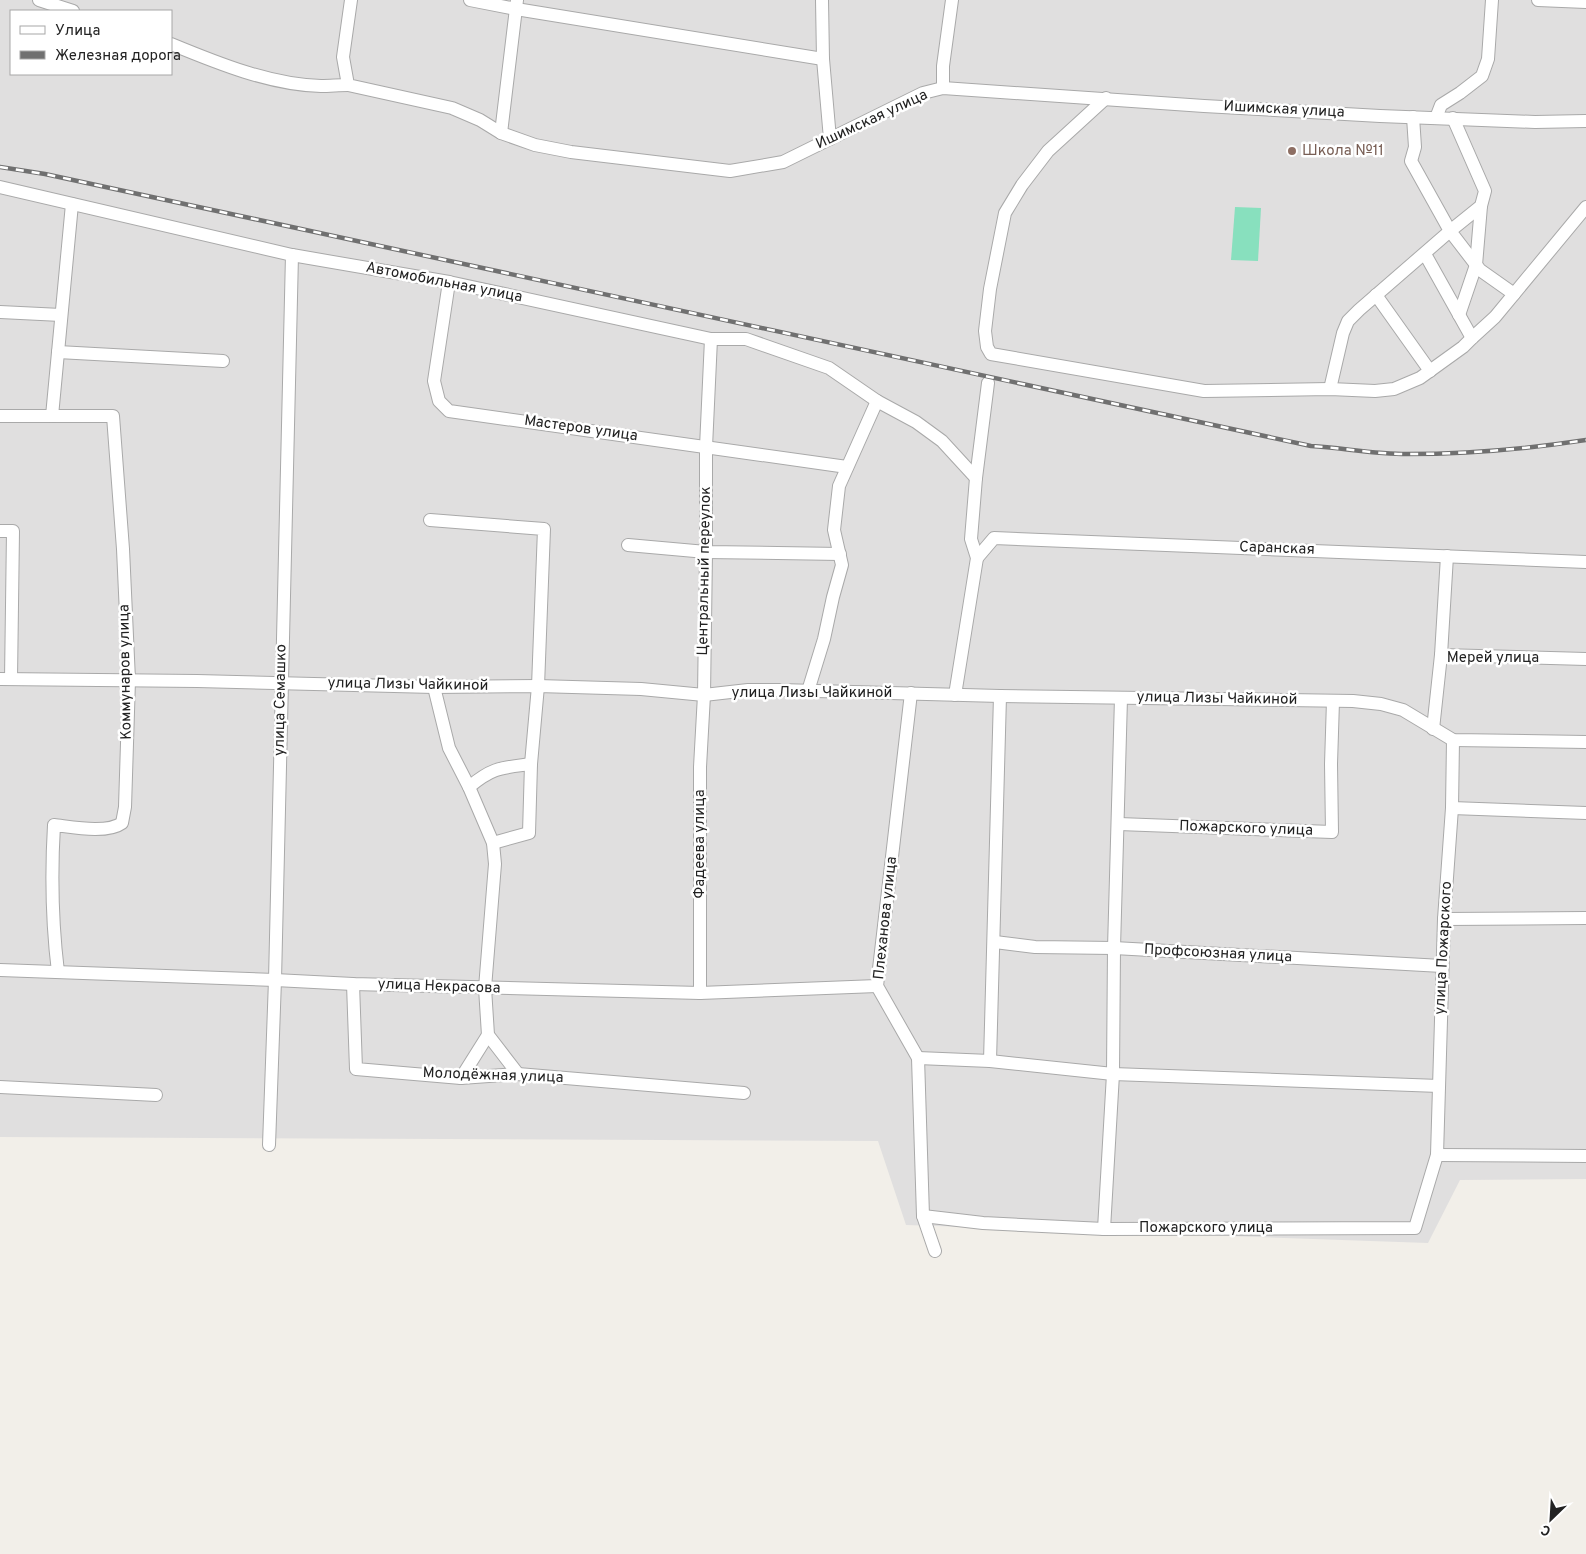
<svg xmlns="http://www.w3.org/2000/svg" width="1586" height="1554" font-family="Overpass,sans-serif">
  <rect width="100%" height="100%" fill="#f2efe9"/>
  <!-- residential -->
  <path fill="#e0dfdf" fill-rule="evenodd" d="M0 0H1586V1179L1460 1180 1428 1243 906 1225 878 1141 0 1137ZM11 11H171V74H11Z"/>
  <!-- pitch -->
  <path fill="#88e0be" d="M1235 207 1261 208 1258 261 1231 260Z"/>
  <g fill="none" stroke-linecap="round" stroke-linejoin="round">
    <!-- minor casing -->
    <g stroke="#a9a9a9" stroke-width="14">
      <g id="minor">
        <path d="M39 0 73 11"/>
        <path d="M351 0 343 57 348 85 452 108 480 120 501 133 535 145 571 152 730 171 783 162 923 93 943 88 1204 106 1380 116 1535 122 1586 121"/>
        <path d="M470 0 516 9 823 59"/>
        <path d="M822 0 823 59 830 139"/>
        <path d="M1538 0 1586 2"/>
        <path d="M171 44C217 63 271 85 321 86 330 86 339 85 348 85"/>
        <path d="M943 88V66L952 0"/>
        <path d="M1106 98 1048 151 1022 185 1005 213 990 289 985 331 987 347 991 354 1204 391 1330 389 1375 391 1394 389 1420 378 1463 347 1472 338 1495 317 1586 207"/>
        <path d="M1436 118 1441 105 1460 93 1482 76 1488 59 1492 0"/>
        <path d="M1453 118 1485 191 1481 206 1450 231 1480 270 1514 294"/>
        <path d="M501 133 517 0"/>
        <path d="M0 187 292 255 449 282 711 339H746L829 368 877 401 916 422 942 441 976 478"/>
        <path d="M1425 254 1472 338"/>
        <path d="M449 282 434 381 439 401 449 411 847 467"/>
        <path d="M1376 295 1430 371"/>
        <path d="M0 312 61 315"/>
        <path d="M1459 315 1476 265 1481 206"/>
        <path d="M58 352 223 361"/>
        <path d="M1330 389 1343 333 1348 321 1359 310 1450 231 1411 161 1415 147 1413 117"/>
        <path d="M0 416H113L123 549 129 680 125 807 122 823C107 834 72 827 54 825 51 875 52 923 58 972"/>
        <path d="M52 416 72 204"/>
        <path d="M430 520 544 529 538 686 531 764 529 833 493 843"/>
        <path d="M0 531H13L11 679"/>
        <path d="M628 545 706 552 840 554"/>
        <path d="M977 558 994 538 1586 562"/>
        <path d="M1441 655 1447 556"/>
        <path d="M0 679 197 681 434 687 538 686 641 689 704 695 748 690H780L1000 696 1353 701 1381 704 1403 710 1453 740 1586 742"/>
        <path d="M434 687 449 748 469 787 493 843 495 864 485 988 488 1035 518 1074"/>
        <path d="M808 691 824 639 833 597 842 565 834 530 839 486 877 401"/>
        <path d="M911 693 877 986 918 1058 923 1216 935 1251"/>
        <path d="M955 695 977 558 971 539 976 478 988 383"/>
        <path d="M1433 729 1441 655 1586 659"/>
        <path d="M469 787C493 767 501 768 531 764"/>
        <path d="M1452 808 1586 813"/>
        <path d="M1119 824 1332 832 1331 764 1333 701"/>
        <path d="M1444 919 1586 918"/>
        <path d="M995 942 1035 947 1114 948 1442 966"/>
        <path d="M0 970 275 980 353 984 700 993 877 986"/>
        <path d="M353 984 356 1069 461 1078 518 1074 744 1093"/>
        <path d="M700 993V767L704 695 706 552V447L711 339"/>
        <path d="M918 1058 990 1061 1113 1074 1439 1086"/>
        <path d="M990 1061 1000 696"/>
        <path d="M461 1078 488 1035"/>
        <path d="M0 1087 156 1095"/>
        <path d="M269 1145 275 980 292 255"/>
        <path d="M1437 1155 1586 1156"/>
        <path d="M923 1216 983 1223 1104 1229 1415 1228 1437 1155 1444 919 1452 808 1453 740"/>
        <path d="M1104 1229 1113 1074 1114 948 1121 698"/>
      </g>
    </g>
    <!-- minor -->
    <use href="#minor" stroke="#fff" stroke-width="12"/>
    <!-- rail casing -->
    <g stroke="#707070" stroke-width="4.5">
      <path id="rail" d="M0 167 45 174 1311 446C1343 448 1375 454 1407 454 1467 454 1527 449 1586 440"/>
    </g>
    <!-- rail -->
    <use href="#rail" stroke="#fff" stroke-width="2.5" stroke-dasharray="8" stroke-linecap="butt"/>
  </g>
  <!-- markers -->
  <circle fill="#8d6e63" stroke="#fff" stroke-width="2" cx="1292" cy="151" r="5"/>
  <g text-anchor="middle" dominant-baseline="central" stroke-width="5" stroke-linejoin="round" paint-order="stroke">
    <!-- street labels -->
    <g font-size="15" fill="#222" stroke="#fff">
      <text transform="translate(1284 110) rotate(3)">Ишимская улица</text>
      <text transform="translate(872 120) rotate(-25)">Ишимская улица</text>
      <text transform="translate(444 283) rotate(11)">Автомобильная улица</text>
      <text transform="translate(581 429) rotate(8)">Мастеров улица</text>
      <text transform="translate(1277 549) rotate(2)">Саранская</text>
      <text transform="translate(705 571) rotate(-89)">Центральный переулок</text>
      <text x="1493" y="658">Мерей улица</text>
      <text transform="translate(126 672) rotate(-91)">Коммунаров улица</text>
      <text transform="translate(408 685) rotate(1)">улица Лизы Чайкиной</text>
      <text x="812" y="693">улица Лизы Чайкиной</text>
      <text transform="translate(1217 699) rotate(1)">улица Лизы Чайкиной</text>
      <text transform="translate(281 700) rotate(-89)">улица Семашко</text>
      <text transform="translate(1246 829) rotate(2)">Пожарского улица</text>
      <text transform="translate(700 844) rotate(-90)">Фадеева улица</text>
      <text transform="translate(886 918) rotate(-84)">Плеханова улица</text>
      <text transform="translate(1444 948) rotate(-87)">улица Пожарского</text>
      <text transform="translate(1218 954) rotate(3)">Профсоюзная улица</text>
      <text transform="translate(439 987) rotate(2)">улица Некрасова</text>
      <text transform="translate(493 1076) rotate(2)">Молодёжная улица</text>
      <text x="1206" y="1228">Пожарского улица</text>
    </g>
    <!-- education labels -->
    <g font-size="15" fill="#785e54" stroke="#fff" text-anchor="start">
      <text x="1302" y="151">Школа №11</text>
    </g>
  </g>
  <!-- legend -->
  <rect x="10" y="10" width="162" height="65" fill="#ffffff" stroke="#a7a7a7"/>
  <rect x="20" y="26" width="25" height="8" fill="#ffffff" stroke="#a7a7a7"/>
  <text x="55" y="35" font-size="15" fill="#222222">Улица</text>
  <rect x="20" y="51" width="25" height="8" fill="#707070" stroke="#a7a7a7"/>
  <text x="55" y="60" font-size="15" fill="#222222">Железная дорога</text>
  <!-- north arrow -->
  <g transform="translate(1551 1519) rotate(205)" stroke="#ffffff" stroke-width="4" paint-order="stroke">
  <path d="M0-4L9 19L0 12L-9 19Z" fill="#222222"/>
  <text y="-8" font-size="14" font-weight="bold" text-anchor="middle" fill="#222222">С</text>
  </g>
</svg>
